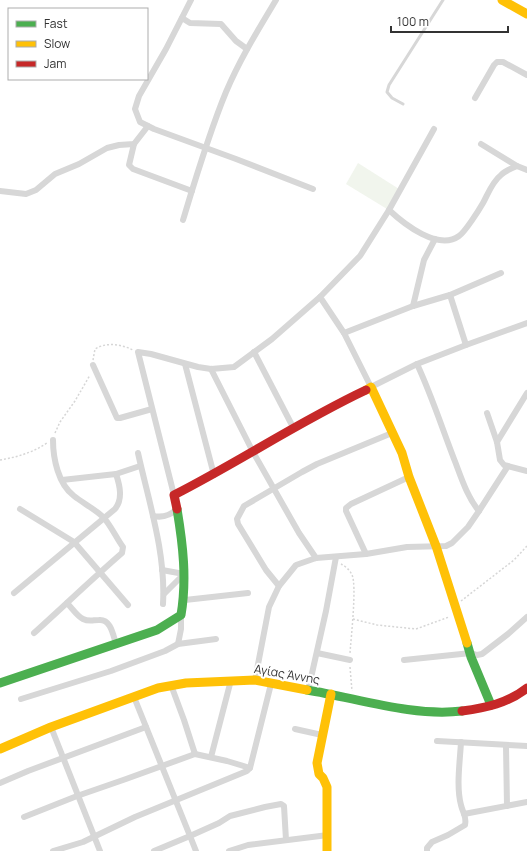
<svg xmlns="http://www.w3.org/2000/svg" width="527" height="851" font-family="Manrope,sans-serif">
  <rect width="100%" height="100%" fill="#fff"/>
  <!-- green -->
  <path fill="#f1f5ed" d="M358 163 399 189 387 209 346 184Z"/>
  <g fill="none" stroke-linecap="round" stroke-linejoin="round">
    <!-- path -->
    <g stroke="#d6d6d6" stroke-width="1.5" stroke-dasharray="2 2" stroke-linecap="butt">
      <path d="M93 360 95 349C106 342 121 344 133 350"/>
      <path d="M55 433 60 422 75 401 90 375"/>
      <path d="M0 460C17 457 32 453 47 443"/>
      <path d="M341 564C345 566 350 570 352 575 357 585 351 638 350 653"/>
      <path d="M461 601 514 560 527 546"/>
      <path d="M353 619 377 625 416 629 449 617"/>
      <path d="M350 667 352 691"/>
    </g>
    <!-- lane -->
    <path stroke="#d7d7d7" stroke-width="3" d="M403 104 392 98 387 92 389 85 443 0"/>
    <!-- street -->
    <g stroke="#d7d7d7" stroke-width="6">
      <path d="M191 0 166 49 139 96 135 109 140 122 154 129 236 159 313 189"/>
      <path d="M182 18 190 23 221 24 236 41 247 49"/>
      <path d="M475 98 494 65 497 62H503L527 75"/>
      <path d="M434 129 389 210 360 256 320 297 344 333 371 387 417 364 466 345 527 323"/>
      <path d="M134 144 129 165 133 169 192 191"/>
      <path d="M481 144 517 166"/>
      <path d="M0 191 26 194 36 190 55 174 79 164 107 148 119 145 134 144 148 126"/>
      <path d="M389 210C404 224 438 251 459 236 465 232 479 210 483 203 488 194 492 182 501 175 505 171 512 168 517 166L527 170"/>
      <path d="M183 220C196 177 209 133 226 92 240 59 258 30 276 0"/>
      <path d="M450 295 501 273"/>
      <path d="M413 306 424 260 435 239"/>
      <path d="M344 333 413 306 450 295 466 345"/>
      <path d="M254 352 294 429"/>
      <path d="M185 364 214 475"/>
      <path d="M93 365 117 418H120L152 409"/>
      <path d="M211 369 253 452 299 533 316 558"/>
      <path d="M487 413 497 442 500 460 504 465 527 471"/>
      <path d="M497 442 527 393"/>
      <path d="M138 453C149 503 166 553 163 604"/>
      <path d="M62 480 116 474 140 466"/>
      <path d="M174 495 138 352 151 354 198 367 211 369 234 367 272 339 320 297"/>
      <path d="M20 509 74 542 128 605"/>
      <path d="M479 511 508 466"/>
      <path d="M153 516C163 518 170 516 177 509"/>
      <path d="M366 554 346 511V508L351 504 409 477"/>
      <path d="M162 570 184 574"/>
      <path d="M279 586 266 570 238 524 237 519 244 506 302 472 317 464 392 433"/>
      <path d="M14 593 115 509C123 499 120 486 116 474"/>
      <path d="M164 594 184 574"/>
      <path d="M185 600 248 593"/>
      <path d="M67 603C72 608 77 616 83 619 89 622 93 620 99 620 111 619 113 635 116 644"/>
      <path d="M34 633C64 606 92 579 122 553L123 547C117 539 109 522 102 516 93 508 83 503 74 496 58 484 53 458 53 440"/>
      <path d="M178 644 181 629V615"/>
      <path d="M317 653 350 660"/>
      <path d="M404 660 471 653 477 655 482 654 508 634 527 617"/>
      <path d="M255 680 269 607 279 586 296 565 316 558 366 554 407 547 446 546 452 543 468 527 479 511C468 498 462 480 456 464 443 431 432 396 417 364"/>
      <path d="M171 685 184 720 195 754"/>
      <path d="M308 691 326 611 336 557"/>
      <path d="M134 697 190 836 154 851"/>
      <path d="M21 699 111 671 165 651 178 644 216 639"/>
      <path d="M51 727 100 851"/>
      <path d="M295 729 322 735"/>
      <path d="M437 741 527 746"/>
      <path d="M506 746 507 806"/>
      <path d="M211 757 231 680"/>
      <path d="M0 783 28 771 146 727"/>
      <path d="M464 814 527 802"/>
      <path d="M24 817 77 796 126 779 195 754 227 761 250 768"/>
      <path d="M53 851 83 842 135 817 247 771 250 768 271 684"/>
      <path d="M196 851 190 836 219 823 230 816 265 807 281 804 284 806 286 840"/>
      <path d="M229 851 248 845 328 835"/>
      <path d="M427 851V848L432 842 448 835 465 825C467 816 463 814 461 805 456 787 460 761 461 742"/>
    </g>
    <!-- fast -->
    <g stroke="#4caf50" stroke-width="9">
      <path d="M467 643 471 657 491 705"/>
      <path d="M0 683 157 630 181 615C187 579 183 545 177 509"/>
      <path d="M307 690C357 698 412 717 462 711"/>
    </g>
    <!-- slow -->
    <g stroke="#ffc107" stroke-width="9">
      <path d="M502 0 527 14"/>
      <path d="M366 390 371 387 402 453 409 477 436 546 467 643"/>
      <path d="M0 749 51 727 158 688 186 683 255 680 307 690"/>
      <path d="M327 851V787L323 778 319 774 317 763 331 694"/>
    </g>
    <!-- jam -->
    <g stroke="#c62828" stroke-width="9">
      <path d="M177 509 174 495C239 462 300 421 366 390"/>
      <path d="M462 711C486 708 508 703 527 688"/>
    </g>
  </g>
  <g text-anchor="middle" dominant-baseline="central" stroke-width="4" stroke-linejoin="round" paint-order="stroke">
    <!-- street labels -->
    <g font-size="12" fill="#333" stroke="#fff">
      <text transform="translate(287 674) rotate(10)">Αγίας Άννης</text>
    </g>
  </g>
  <!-- legend -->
  <rect x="8" y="8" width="140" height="72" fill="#ffffff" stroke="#adadad"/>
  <rect x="16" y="21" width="20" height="6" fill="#4caf50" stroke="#adadad"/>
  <text x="44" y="28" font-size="12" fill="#333333">Fast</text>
  <rect x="16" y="41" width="20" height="6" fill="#ffc107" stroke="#adadad"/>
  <text x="44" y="48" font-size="12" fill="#333333">Slow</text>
  <rect x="16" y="61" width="20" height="6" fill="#c62828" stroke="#adadad"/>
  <text x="44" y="68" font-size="12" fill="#333333">Jam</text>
  <!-- scale -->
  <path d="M391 26v6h117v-6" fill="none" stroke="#333333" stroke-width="2"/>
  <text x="397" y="26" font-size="12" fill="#333333" stroke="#ffffff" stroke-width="3" paint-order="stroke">100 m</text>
</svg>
